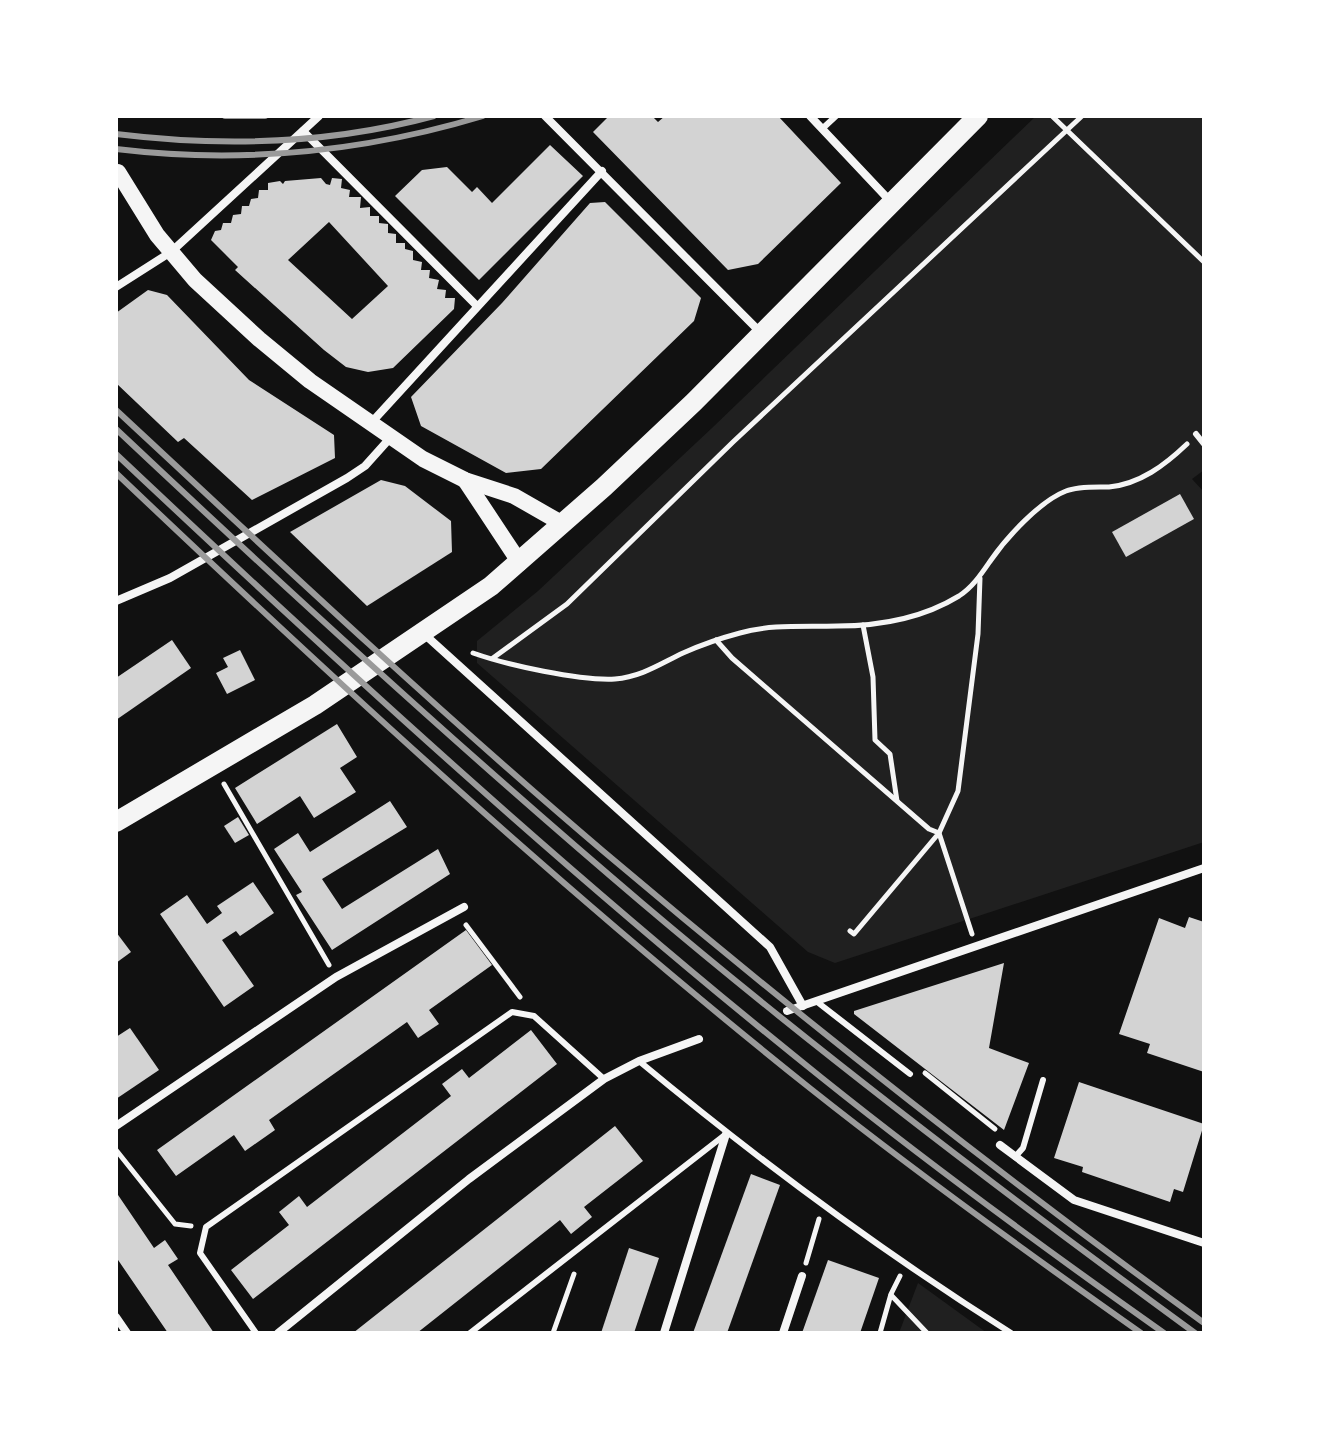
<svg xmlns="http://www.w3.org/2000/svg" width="1320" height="1449" font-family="'Asap Condensed',sans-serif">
  <rect width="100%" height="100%" fill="#111"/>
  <!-- green -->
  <g fill="#202020">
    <path d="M1036 116H1204V470L1192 479 1204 492V842L835 963 808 952 477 663V641L538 591 712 428Z"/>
    <path d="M918 1283 987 1333H899Z"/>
  </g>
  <!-- building -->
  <g fill="#d3d3d3" fill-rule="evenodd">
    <path d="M609 116H652L658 122 665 116H778L841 183 758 264 728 270 593 132Z"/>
    <path d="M550 145 583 176 479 280 395 196 422 170 447 167 472 192 477 187 492 203Z"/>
    <path d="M321 178 326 184 330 185 332 178 342 179 341 188 350 190 349 197H361L360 208 370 207V216H379V223L388 224V233L396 234V243H405V249L413 251V260L422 262 421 270H430L429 278 439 280 437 289 446 290 445 298H455L454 309 393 368 368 372 346 367 324 350 235 270 238 267 211 240 215 231 221 230 223 223H231L233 215 241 214 242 206H249L251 199 258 198 259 190H268V183L280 181 283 184 285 181ZM329 222 388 286 352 319 288 260Z"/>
    <path d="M605 202 701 298 694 321 541 469 506 473 421 426 411 397 502 303 590 203Z"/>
    <path d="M148 290 167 295 249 380 334 435 335 458 252 500 184 438 178 442 116 383V313Z"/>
    <path d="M381 480 405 486 451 521 452 552 367 606 290 532Z"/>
    <path d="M1180 494 1194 519 1126 557 1112 532Z"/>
    <path d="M172 640 191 668 116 720V678Z"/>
    <path d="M240 650 255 680 227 694 216 673 228 667 223 658Z"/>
    <path d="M337 724 357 757 340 768 356 792 314 818 300 796 257 824 235 788Z"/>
    <path d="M390 801 407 827 322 879 342 909 438 849 450 874 332 950 296 895 302 892 274 849 298 833 310 852Z"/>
    <path d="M238 817 249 835 235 843 224 826Z"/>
    <path d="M253 882 274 913 240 936 236 931 222 940 254 986 224 1007 160 914 187 895 207 924 222 913 217 906Z"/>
    <path d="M1189 917 1204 922V1072L1147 1053 1150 1044 1119 1034 1159 918 1185 928Z"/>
    <path d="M466 930 492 965 429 1010 439 1024 418 1038 407 1022 269 1120 275 1130 245 1151 234 1135 176 1176 157 1150Z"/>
    <path d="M116 932 131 952 116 963Z"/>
    <path d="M1004 963 989 1048 1029 1063 1004 1130 854 1014V1011Z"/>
    <path d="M130 1028 159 1070 116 1099V1037Z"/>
    <path d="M531 1030 557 1064 253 1299 231 1270 289 1225 279 1212 299 1196 307 1207 451 1096 442 1084 462 1069 469 1078Z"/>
    <path d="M1079 1082 1204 1124 1183 1192 1174 1189 1170 1202 1082 1172 1083 1167 1054 1158Z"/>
    <path d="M615 1126 643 1161 584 1207 592 1217 571 1234 560 1220 417 1333H353Z"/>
    <path d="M751 1174 780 1185 727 1333H693Z"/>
    <path d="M116 1192 154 1248 165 1240 178 1259 168 1265 214 1333H168L116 1257Z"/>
    <path d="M629 1248 659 1258 634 1333H601Z"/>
    <path d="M828 1260 879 1278 860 1333H802Z"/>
  </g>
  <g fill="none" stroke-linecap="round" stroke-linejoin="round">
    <!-- path -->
    <g stroke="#f5f5f5" stroke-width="5">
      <path d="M1052 116 1204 262"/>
      <path d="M863 625 873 677 875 740 890 754 897 801"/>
      <path d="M716 640 732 658 929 829 939 833 854 934 850 931"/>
      <path d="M473 653C507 665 580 681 615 679 641 677 660 664 683 653 701 645 721 638 740 633 772 624 804 627 837 626 879 626 923 618 959 596 973 587 982 573 991 560 1007 537 1040 501 1066 491 1078 486 1096 487 1109 487 1140 484 1165 465 1187 444"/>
      <path d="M493 658 567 604 733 442 1082 116"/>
      <path d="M224 784 329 965"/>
      <path d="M466 925 520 997"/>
      <path d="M972 934 939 833 958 791 978 634 980 578"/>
      <path d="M925 1073 995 1129"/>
      <path d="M116 1150 175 1224 191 1226"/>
      <path d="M806 1263 819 1219"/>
      <path d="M891 1295 927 1333"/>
      <path d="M553 1333 574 1274"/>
      <path d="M880 1333 891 1294 900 1276"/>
    </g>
    <!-- service -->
    <g stroke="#f5f5f5" stroke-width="6">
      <path d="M822 129 836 116"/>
      <path d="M1196 434 1204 444"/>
      <path d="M816 1001 910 1074"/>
      <path d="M639 1061C757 1159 881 1251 1011 1333"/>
      <path d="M1015 1157 1023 1148 1043 1080"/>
      <path d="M256 1333 200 1253 206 1227 512 1012 534 1016 604 1079"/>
      <path d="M470 1333 726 1134"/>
    </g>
    <!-- minor -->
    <g stroke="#f5f5f5" stroke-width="8">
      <path d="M545 116 762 334"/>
      <path d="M810 116 892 203"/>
      <path d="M303 131 476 305"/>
      <path d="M116 287 171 252 319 116"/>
      <path d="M371 423 602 171"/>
      <path d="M116 601 170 578 347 478 365 466 391 437"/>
      <path d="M423 633 770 947 803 1006"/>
      <path d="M787 1011 1204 868"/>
      <path d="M116 1126 336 977 464 907"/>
      <path d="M1000 1145 1074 1200 1204 1243"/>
      <path d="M116 1317 127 1333"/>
      <path d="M278 1333 469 1179 604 1079 639 1061 699 1039"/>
      <path d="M664 1333 726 1134"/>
      <path d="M783 1333 802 1276"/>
    </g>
    <!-- secondary -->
    <g stroke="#f5f5f5" stroke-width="16">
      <path d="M118 172 157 235 195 280 259 339 310 381 423 459 465 480 514 496 563 524"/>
      <path d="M465 480 520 563"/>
    </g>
    <!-- primary -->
    <path stroke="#f5f5f5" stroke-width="20" d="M116 822 315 705 491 586 604 487 694 402 978 116"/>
    <!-- rail -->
    <g stroke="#9a9a9a" stroke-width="6">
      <path d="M225 116H265"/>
      <path d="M116 134C221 147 331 144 434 116"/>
      <path d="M116 149C240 164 364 152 483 116"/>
      <path d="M116 410C276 559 436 709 603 851 798 1016 997 1173 1204 1323"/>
      <path d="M116 429C288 591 462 750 642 903 820 1054 1006 1195 1195 1333"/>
      <path d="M116 454C345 670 577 882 822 1078 933 1167 1048 1251 1164 1333"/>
      <path d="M116 473C340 686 569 896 811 1089 918 1174 1029 1254 1141 1333"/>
    </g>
  </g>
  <!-- border -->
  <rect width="1320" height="1449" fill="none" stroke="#ffffff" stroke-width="236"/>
</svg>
